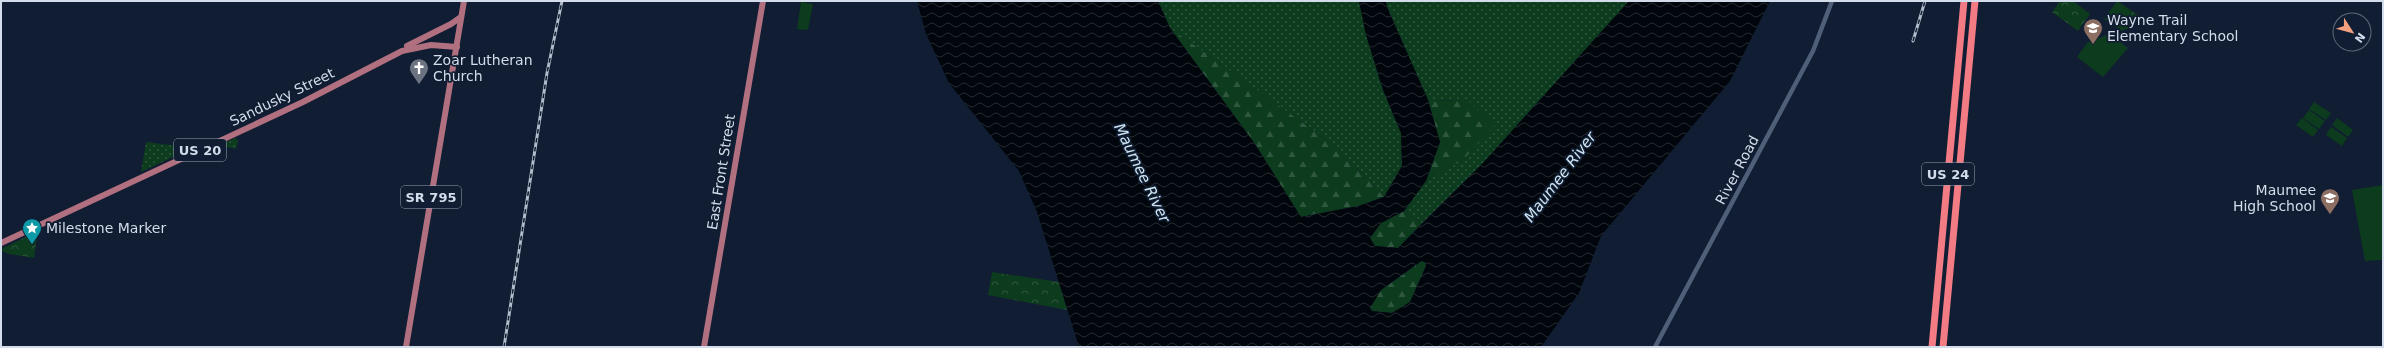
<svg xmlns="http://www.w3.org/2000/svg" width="2384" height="348" font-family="'DejaVu Sans',sans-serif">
  <defs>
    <pattern id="grass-dots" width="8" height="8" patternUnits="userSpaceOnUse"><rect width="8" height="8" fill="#0d3b1e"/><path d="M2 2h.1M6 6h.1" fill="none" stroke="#2f573f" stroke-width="1.8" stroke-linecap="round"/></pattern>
    <pattern id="forest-firs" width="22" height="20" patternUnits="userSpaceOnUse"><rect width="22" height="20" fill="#0d3b1e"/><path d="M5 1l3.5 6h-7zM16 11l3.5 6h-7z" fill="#2f573f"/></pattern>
    <pattern id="park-crowns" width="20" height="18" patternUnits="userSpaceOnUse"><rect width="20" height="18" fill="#0d3b1e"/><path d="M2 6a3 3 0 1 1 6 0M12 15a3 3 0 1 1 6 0" fill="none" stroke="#2f573f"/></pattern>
    <pattern id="water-waves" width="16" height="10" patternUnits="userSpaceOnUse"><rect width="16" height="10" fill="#00060c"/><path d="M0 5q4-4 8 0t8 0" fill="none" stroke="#242a30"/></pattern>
  </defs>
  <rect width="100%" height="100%" fill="#101d32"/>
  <!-- grass -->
  <g fill="url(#grass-dots)">
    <path d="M1158 1H1359L1366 35 1383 90 1401 133 1402 166 1384 197 1338 148 1170 28Z"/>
    <path d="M1386 1H1629L1483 163 1422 223 1404 211 1426 181 1464 159 1469 101 1428 100 1387 7Z"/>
    <path d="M235 138 238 140 236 149 222 146 223 144Z"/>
    <path d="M146 142 187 147 188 150 141 172Z"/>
  </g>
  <!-- forest -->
  <g fill="url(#forest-firs)">
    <path d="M1170 28 1338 148 1384 197 1358 206 1300 217 1255 144Z"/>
    <path d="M1428 100 1469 101 1495 125 1464 159 1426 181 1440 142Z"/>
    <path d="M1404 211 1422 223 1398 248 1375 246 1370 238 1381 223Z"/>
    <path d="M1422 261 1425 262 1426 266 1410 302 1392 313 1372 311 1370 308 1381 290Z"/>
  </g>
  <!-- park -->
  <g fill="url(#park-crowns)">
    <path d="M2060 1H2073L2090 14 2078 31 2052 12Z"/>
    <path d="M2132 11 2138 15 2133 26 2122 31 2119 29Z"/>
    <path d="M38 231 34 258 9 254 2 251 3 248Z"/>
    <path d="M992 272 1059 282 1067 310 988 295Z"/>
  </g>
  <!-- pitch -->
  <g fill="#0d3b1e">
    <path d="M2117 1 2132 11 2119 29 2104 19Z"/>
    <path d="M801 2 813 4 808 30 797 29Z"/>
    <path d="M2109 34 2128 48 2103 77 2077 57 2087 43Z"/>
    <path d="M2314 102 2331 113 2326 120 2309 109Z"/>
    <path d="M2309 110 2325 121 2319 129 2303 118Z"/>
    <path d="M2302 118 2318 130 2313 137 2296 125Z"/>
    <path d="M2337 118 2353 130 2348 137 2332 125Z"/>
    <path d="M2331 127 2347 138 2342 146 2326 135Z"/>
    <path d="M2383 185V260L2365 261 2352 190Z"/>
  </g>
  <!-- water -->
  <path fill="url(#water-waves)" fill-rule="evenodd" d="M917 1H1158L1170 28 1255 144 1301 217 1358 206 1384 197 1402 166 1401 133 1383 90 1366 35 1359 1H1386L1387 7 1428 100 1440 142 1426 181 1404 211 1381 223 1370 238 1375 246 1398 248 1483 163 1629 1H1770L1730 81 1601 236 1579 293 1541 347H1079L1037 212 1019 171 949 83 926 34ZM1421 261 1425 262 1426 266 1410 302 1392 313 1372 311 1370 308 1381 290Z"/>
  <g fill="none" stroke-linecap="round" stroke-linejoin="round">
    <!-- minor -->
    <path stroke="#505f78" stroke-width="4.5" d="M1655 347 1813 51 1832 1"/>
    <!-- major -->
    <g stroke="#b1707f" stroke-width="6">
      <path d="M407 46 451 24 461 17"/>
      <path d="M1 243 303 102 402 51 431 45 457 47"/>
      <path d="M406 347 464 1"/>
      <path d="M704 347 763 1"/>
    </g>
    <!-- highway -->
    <g stroke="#f27b84" stroke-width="7">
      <path d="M1932 347 1964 1"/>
      <path d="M1943 347 1975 1"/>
    </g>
    <!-- rail casing -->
    <g stroke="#b2bccb" stroke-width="3">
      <g id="rail">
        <path d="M1913 41 1925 1"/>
        <path d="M504 347 547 73 562 1"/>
      </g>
    </g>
    <!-- rail -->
    <use href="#rail" stroke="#101d32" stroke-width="1.5" stroke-dasharray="4.5" stroke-linecap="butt"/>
  </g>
  <!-- icons -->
  <defs>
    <g id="school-pin" transform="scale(1)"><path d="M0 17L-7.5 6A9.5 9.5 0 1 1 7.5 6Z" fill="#8d6e63" stroke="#101d32"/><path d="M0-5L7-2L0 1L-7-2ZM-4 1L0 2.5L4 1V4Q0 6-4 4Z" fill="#fff"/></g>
    <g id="church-pin" transform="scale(1)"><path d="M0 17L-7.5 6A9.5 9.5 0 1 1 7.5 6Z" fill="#6b7280" stroke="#101d32"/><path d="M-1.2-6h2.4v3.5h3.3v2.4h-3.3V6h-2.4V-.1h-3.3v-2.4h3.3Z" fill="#fff"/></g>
    <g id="sight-pin" transform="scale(1)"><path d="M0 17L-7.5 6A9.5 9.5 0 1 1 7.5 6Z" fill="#0f9aa8" stroke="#101d32"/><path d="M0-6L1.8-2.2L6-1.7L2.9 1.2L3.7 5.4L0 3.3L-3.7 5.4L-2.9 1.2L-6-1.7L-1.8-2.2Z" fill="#fff"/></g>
  </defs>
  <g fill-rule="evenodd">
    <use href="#school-pin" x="2093" y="28"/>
    <use href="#church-pin" x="419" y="68"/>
    <use href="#school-pin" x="2330" y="198"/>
    <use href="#sight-pin" x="32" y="228"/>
  </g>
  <g text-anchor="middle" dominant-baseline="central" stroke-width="3.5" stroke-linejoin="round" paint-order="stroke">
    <!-- shield labels -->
    <g fill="#101d32" stroke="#98a3b3" stroke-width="1">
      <rect x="174" y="139" width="52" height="22" rx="3"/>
      <rect x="1922" y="163" width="52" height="22" rx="3"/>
      <rect x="401" y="186" width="60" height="22" rx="3"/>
    </g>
    <g font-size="13" font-weight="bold" fill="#d3dcea">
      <text x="200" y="150">US 20</text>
      <text x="1948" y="174">US 24</text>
      <text x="431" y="197">SR 795</text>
    </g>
    <!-- poi labels -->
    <g font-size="14" fill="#d3dcea" stroke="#101d32" text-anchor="start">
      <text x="2107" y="20">Wayne Trail<tspan x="2107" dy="16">Elementary School</tspan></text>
      <text x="433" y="60">Zoar Lutheran<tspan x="433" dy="16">Church</tspan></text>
      <text x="2316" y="190" text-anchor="end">Maumee<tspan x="2316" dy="16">High School</tspan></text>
      <text x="46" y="228">Milestone Marker</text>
    </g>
    <!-- street labels -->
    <g font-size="14" fill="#d3dcea" stroke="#101d32">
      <text transform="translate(282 97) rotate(-26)">Sandusky Street</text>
      <text transform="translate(1737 170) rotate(-62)">River Road</text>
      <text transform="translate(721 172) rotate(-81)">East Front Street</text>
    </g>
    <!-- water labels -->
    <g font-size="15" font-style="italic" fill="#d1e7f4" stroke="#101d32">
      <text transform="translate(1142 173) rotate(64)">Maumee River</text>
      <text transform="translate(1560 177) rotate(-53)">Maumee River</text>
    </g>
  </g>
  <!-- border -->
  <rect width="2384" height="348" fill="none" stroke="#d3dcea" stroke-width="4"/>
  <!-- north arrow -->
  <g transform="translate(2352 32) rotate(126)"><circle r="19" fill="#101d32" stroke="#5e697c"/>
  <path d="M0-3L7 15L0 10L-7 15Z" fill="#f1a17d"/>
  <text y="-6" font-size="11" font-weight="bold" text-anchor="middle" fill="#d3dcea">N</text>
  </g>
</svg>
